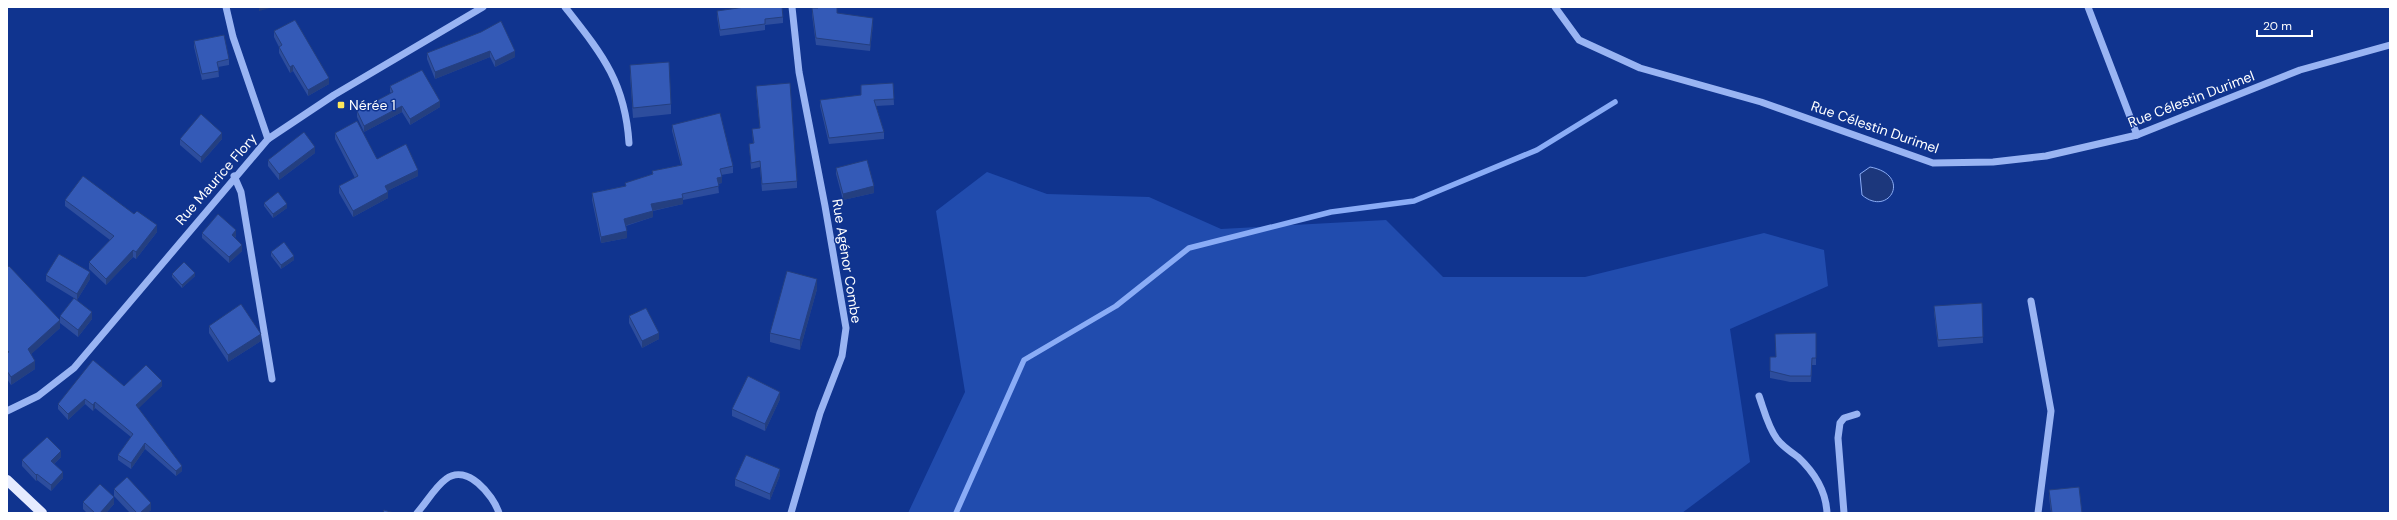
<svg xmlns="http://www.w3.org/2000/svg" width="2397" height="520" font-family="'DM Sans',sans-serif">
  <rect width="100%" height="100%" fill="#10348f"/>
  <!-- green -->
  <path fill="#214cae" d="M987 172 1047 194 1149 197 1221 229 1386 220 1443 277H1585L1764 233 1824 250 1828 286 1730 329 1750 462 1682 513H908L965 392 936 211Z"/>
  <!-- water -->
  <path fill="#1c377c" stroke="#8aacf6" d="M1870 167C1913 175 1889 218 1862 195L1860 174Z"/>
  <g fill="none" stroke-linecap="round" stroke-linejoin="round">
    <!-- stream -->
    <path stroke="#8aacf6" stroke-width="5.5" d="M956 513 1024 360 1116 306 1189 248 1331 212 1414 201 1537 150 1615 102"/>
    <!-- minor -->
    <g stroke="#99b4f3" stroke-width="7">
      <path d="M226 7 233 37 268 139"/>
      <path d="M565 7C601 53 625 81 629 143"/>
      <path d="M1555 7 1579 40 1640 68 1761 102 1933 163 1993 162 2046 156 2137 135 2300 70 2390 45"/>
      <path d="M2088 7 2137 135"/>
      <path d="M234 176 241 192 272 379"/>
      <path d="M2031 301 2051 411 2038 513"/>
      <path d="M1759 396C1764 410 1768 427 1777 439 1782 446 1791 452 1798 457 1814 472 1826 491 1827 513"/>
      <path d="M7 411 38 396 74 368 268 139 334 95 483 7"/>
      <path d="M417 513C426 503 435 487 446 479 467 463 493 495 499 513"/>
      <path d="M791 513 820 413 842 356 846 328 825 206 799 72 792 7"/>
      <path d="M1844 513 1838 438 1840 423 1844 418 1857 414"/>
    </g>
    <!-- major -->
    <path stroke="#e5ebff" stroke-width="10" d="M7 480 42 513"/>
  </g>
  <!-- wall -->
  <g fill="#2d4d9d">
    <path d="M812 8H818L873 24 870 51 816 45 812 15Z"/>
    <path d="M717 11 783 17V23L765 25V30L720 36 717 17Z"/>
    <path d="M274 31 329 84 308 96 293 71 290 73 279 53V47L274 37Z"/>
    <path d="M194 41 229 59V65L218 67 219 77 202 80 194 47Z"/>
    <path d="M515 51V57L495 67 490 57 435 79 427 59V53Z"/>
    <path d="M630 65 671 104V114L633 118 630 75Z"/>
    <path d="M893 83 894 105 876 106 884 132V139L829 144 820 106V100L861 95V85Z"/>
    <path d="M390 86 440 107 410 125 402 112 364 132 357 117V111L391 93 390 92Z"/>
    <path d="M756 86 797 181V188L762 191 760 167 751 169 749 144 753 143 752 129 760 128 756 93Z"/>
    <path d="M672 125 733 166V173L721 175 722 183 718 184 719 193 683 200V204L653 211V217L626 226 627 238 601 243 592 200V193L625 186V183L652 175V171L681 165 672 131Z"/>
    <path d="M335 133 377 159 418 176 387 191 388 198 353 217 339 193V186L355 178 335 139Z"/>
    <path d="M180 139H222L201 163 180 145Z"/>
    <path d="M315 153 279 180 268 166V160Z"/>
    <path d="M836 168 874 193 843 200 836 174Z"/>
    <path d="M65 200 157 232 136 259 133 257 106 285 89 269V262L110 240 65 206Z"/>
    <path d="M264 203 287 208 273 218 264 206Z"/>
    <path d="M202 233 236 236 235 238 242 251 229 263 202 238Z"/>
    <path d="M271 252 294 260 281 269 271 256Z"/>
    <path d="M7 268 60 320V316L74 298 46 281V275L90 279 77 300 92 319 78 337 60 323V328L31 354 35 369 11 385 7 379Z"/>
    <path d="M172 274 195 276 182 288 172 277Z"/>
    <path d="M817 289 800 350 770 342V333Z"/>
    <path d="M1982 303 1983 343 1938 347 1934 312V306Z"/>
    <path d="M629 316 659 339 642 348 629 323Z"/>
    <path d="M209 326 261 341 228 362 209 333Z"/>
    <path d="M1816 333V365H1812L1811 382H1790L1770 378V357H1776L1775 334Z"/>
    <path d="M124 386H162L138 408 182 471 176 476 145 449 131 469 118 460V455L131 437 95 408 93 411 85 404 68 420 58 409V404Z"/>
    <path d="M780 399 765 431 732 416V409Z"/>
    <path d="M61 457 54 464 63 478 51 491 37 480 36 481 22 466V460Z"/>
    <path d="M780 475 770 500 735 486V479Z"/>
    <path d="M114 489 151 510 147 513H130L114 496Z"/>
    <path d="M2049 490 2082 513H2051L2049 497Z"/>
    <path d="M83 502 114 504 106 513H87L83 509Z"/>
  </g>
  <!-- shaded-wall -->
  <g fill="#243f80">
    <path d="M259 7H274L259 11Z"/>
    <path d="M873 18V24L870 51V45Z"/>
    <path d="M490 51V57L435 79V72Z"/>
    <path d="M515 51V57L495 67V61Z"/>
    <path d="M293 65V71L290 73V67Z"/>
    <path d="M329 78V84L308 96V90Z"/>
    <path d="M8 98V105L7 108V101Z"/>
    <path d="M440 101V107L410 125V119Z"/>
    <path d="M402 106V112L364 132V126Z"/>
    <path d="M222 133V139L201 163V157Z"/>
    <path d="M315 147V153L279 180V174Z"/>
    <path d="M418 170V176L385 192V186Z"/>
    <path d="M722 177V183L717 184V178Z"/>
    <path d="M874 186V193L843 200V194Z"/>
    <path d="M388 192V198L353 217V211Z"/>
    <path d="M683 198V204L651 211V204Z"/>
    <path d="M287 204V208L273 218V214Z"/>
    <path d="M653 211V217L624 226V219Z"/>
    <path d="M157 225V232L136 259V252Z"/>
    <path d="M236 230V236L232 241V235Z"/>
    <path d="M627 231V238L601 243V237Z"/>
    <path d="M242 245V251L229 263V257Z"/>
    <path d="M133 250V257L106 285V279Z"/>
    <path d="M294 256V260L281 269V265Z"/>
    <path d="M90 272V279L77 300V294Z"/>
    <path d="M195 273V276L182 288V285Z"/>
    <path d="M817 279V289L800 350V340Z"/>
    <path d="M92 312V319L78 337V330Z"/>
    <path d="M60 320V328L28 357V349Z"/>
    <path d="M659 333V339L642 348V341Z"/>
    <path d="M261 334V341L228 362V355Z"/>
    <path d="M35 361V369L11 385V377Z"/>
    <path d="M162 381V386L136 411V405Z"/>
    <path d="M780 392V399L765 431V424Z"/>
    <path d="M85 399V404L68 420V414Z"/>
    <path d="M95 402V408L93 411V405Z"/>
    <path d="M145 443V449L131 469V463Z"/>
    <path d="M61 451V457L51 467V461Z"/>
    <path d="M182 466V471L176 476V471Z"/>
    <path d="M780 469V475L770 500V494Z"/>
    <path d="M63 472V478L51 491V485Z"/>
    <path d="M37 474V480L36 481V475Z"/>
    <path d="M114 497V504L106 513H100Z"/>
    <path d="M151 503V510L147 513H140Z"/>
  </g>
  <!-- building -->
  <g fill="#345ab7" stroke="#243f80">
    <path d="M745 7H782L783 17 765 19V24L720 30 717 11Z"/>
    <path d="M818 7H837V13L873 18 870 45 816 38 812 8H818Z"/>
    <path d="M295 20 329 78 308 90 293 65 290 67 279 47 282 45 274 31Z"/>
    <path d="M501 21 515 51 495 61 490 51 435 72 427 53 481 32Z"/>
    <path d="M224 35 229 59 217 62 219 71 202 74 194 41Z"/>
    <path d="M669 62 671 104 633 108 630 65Z"/>
    <path d="M422 70 440 101 410 119 402 106 364 126 357 111 393 92 390 86Z"/>
    <path d="M790 83 797 181 762 184 760 161 751 163 749 144 754 143 752 129 760 128 756 86Z"/>
    <path d="M893 83 894 99 874 100 884 132 829 138 820 100 861 95V85Z"/>
    <path d="M720 113 733 166 720 169 722 177 717 178 719 186 682 194 683 198 651 204 653 211 624 219 627 231 601 237 592 193 626 186 625 183 653 174 652 171 682 165 672 125Z"/>
    <path d="M201 114 222 133 201 157 180 139Z"/>
    <path d="M357 121 377 159 406 144 418 170 385 186 388 192 353 211 339 186 358 176 335 133Z"/>
    <path d="M304 132 315 147 279 174 268 160Z"/>
    <path d="M867 160 874 186 843 194 836 168Z"/>
    <path d="M83 176 134 214 137 211 157 225 136 252 133 250 106 279 89 262 114 236 65 200Z"/>
    <path d="M278 192 287 204 273 214 264 203Z"/>
    <path d="M218 214 236 230 232 235 242 245 229 257 202 233Z"/>
    <path d="M284 242 294 256 281 265 271 252Z"/>
    <path d="M59 254 90 272 77 294 46 275Z"/>
    <path d="M184 262 195 273 182 285 172 274Z"/>
    <path d="M9 266 60 320 28 349 35 361 11 377 7 371V353L9 352 7 350V268Z"/>
    <path d="M787 271 817 279 800 340 770 333Z"/>
    <path d="M74 298 92 312 78 330 60 316Z"/>
    <path d="M1982 303 1983 337 1938 340 1934 306Z"/>
    <path d="M241 304 261 334 228 355 209 326Z"/>
    <path d="M646 308 659 333 642 341 629 316Z"/>
    <path d="M1816 333V358H1812L1811 376H1790L1770 371V357H1776L1775 334Z"/>
    <path d="M93 360 124 386 146 365 162 381 136 405 182 466 176 471 145 443 131 463 118 455 133 434 95 402 93 405 85 399 68 414 58 404Z"/>
    <path d="M748 376 780 392 765 424 732 409Z"/>
    <path d="M47 437 61 451 51 461 63 472 51 485 37 474 36 475 22 460Z"/>
    <path d="M746 455 780 469 770 494 735 479Z"/>
    <path d="M127 477 151 503 140 513H137L114 489Z"/>
    <path d="M100 484 114 497 100 513H95L83 502Z"/>
    <path d="M2079 487 2082 513H2052L2049 490Z"/>
    <path d="M384 510 394 513H383Z"/>
  </g>
  <!-- markers -->
  <rect fill="#ffe85b" stroke="#10348f" stroke-width="1.5" x="337" y="101" width="8" height="8" rx="2"/>
  <g text-anchor="middle" dominant-baseline="central" stroke-width="3" stroke-linejoin="round" paint-order="stroke">
    <!-- street labels -->
    <g font-size="14" fill="#fff" stroke="#10348f">
      <text transform="translate(2191 99) rotate(-21)">Rue Célestin Durimel</text>
      <text transform="translate(1875 127) rotate(19)">Rue Célestin Durimel</text>
      <text transform="translate(216 179) rotate(-49)">Rue Maurice Flory</text>
      <text transform="translate(847 261) rotate(81)">Rue Agénor Combe</text>
    </g>
    <!-- poi labels -->
    <g font-size="14" fill="#fff" stroke="#10348f" text-anchor="start">
      <text x="349" y="105">Nérée 1</text>
    </g>
  </g>
  <!-- border -->
  <rect width="2397" height="520" fill="none" stroke="#ffffff" stroke-width="16"/>
  <!-- scale -->
  <path d="M2257 30v6h55v-6" fill="none" stroke="#ffffff" stroke-width="2"/>
  <text x="2263" y="30" font-size="12" fill="#ffffff" stroke="#10348f" stroke-width="3" paint-order="stroke">20 m</text>
</svg>
